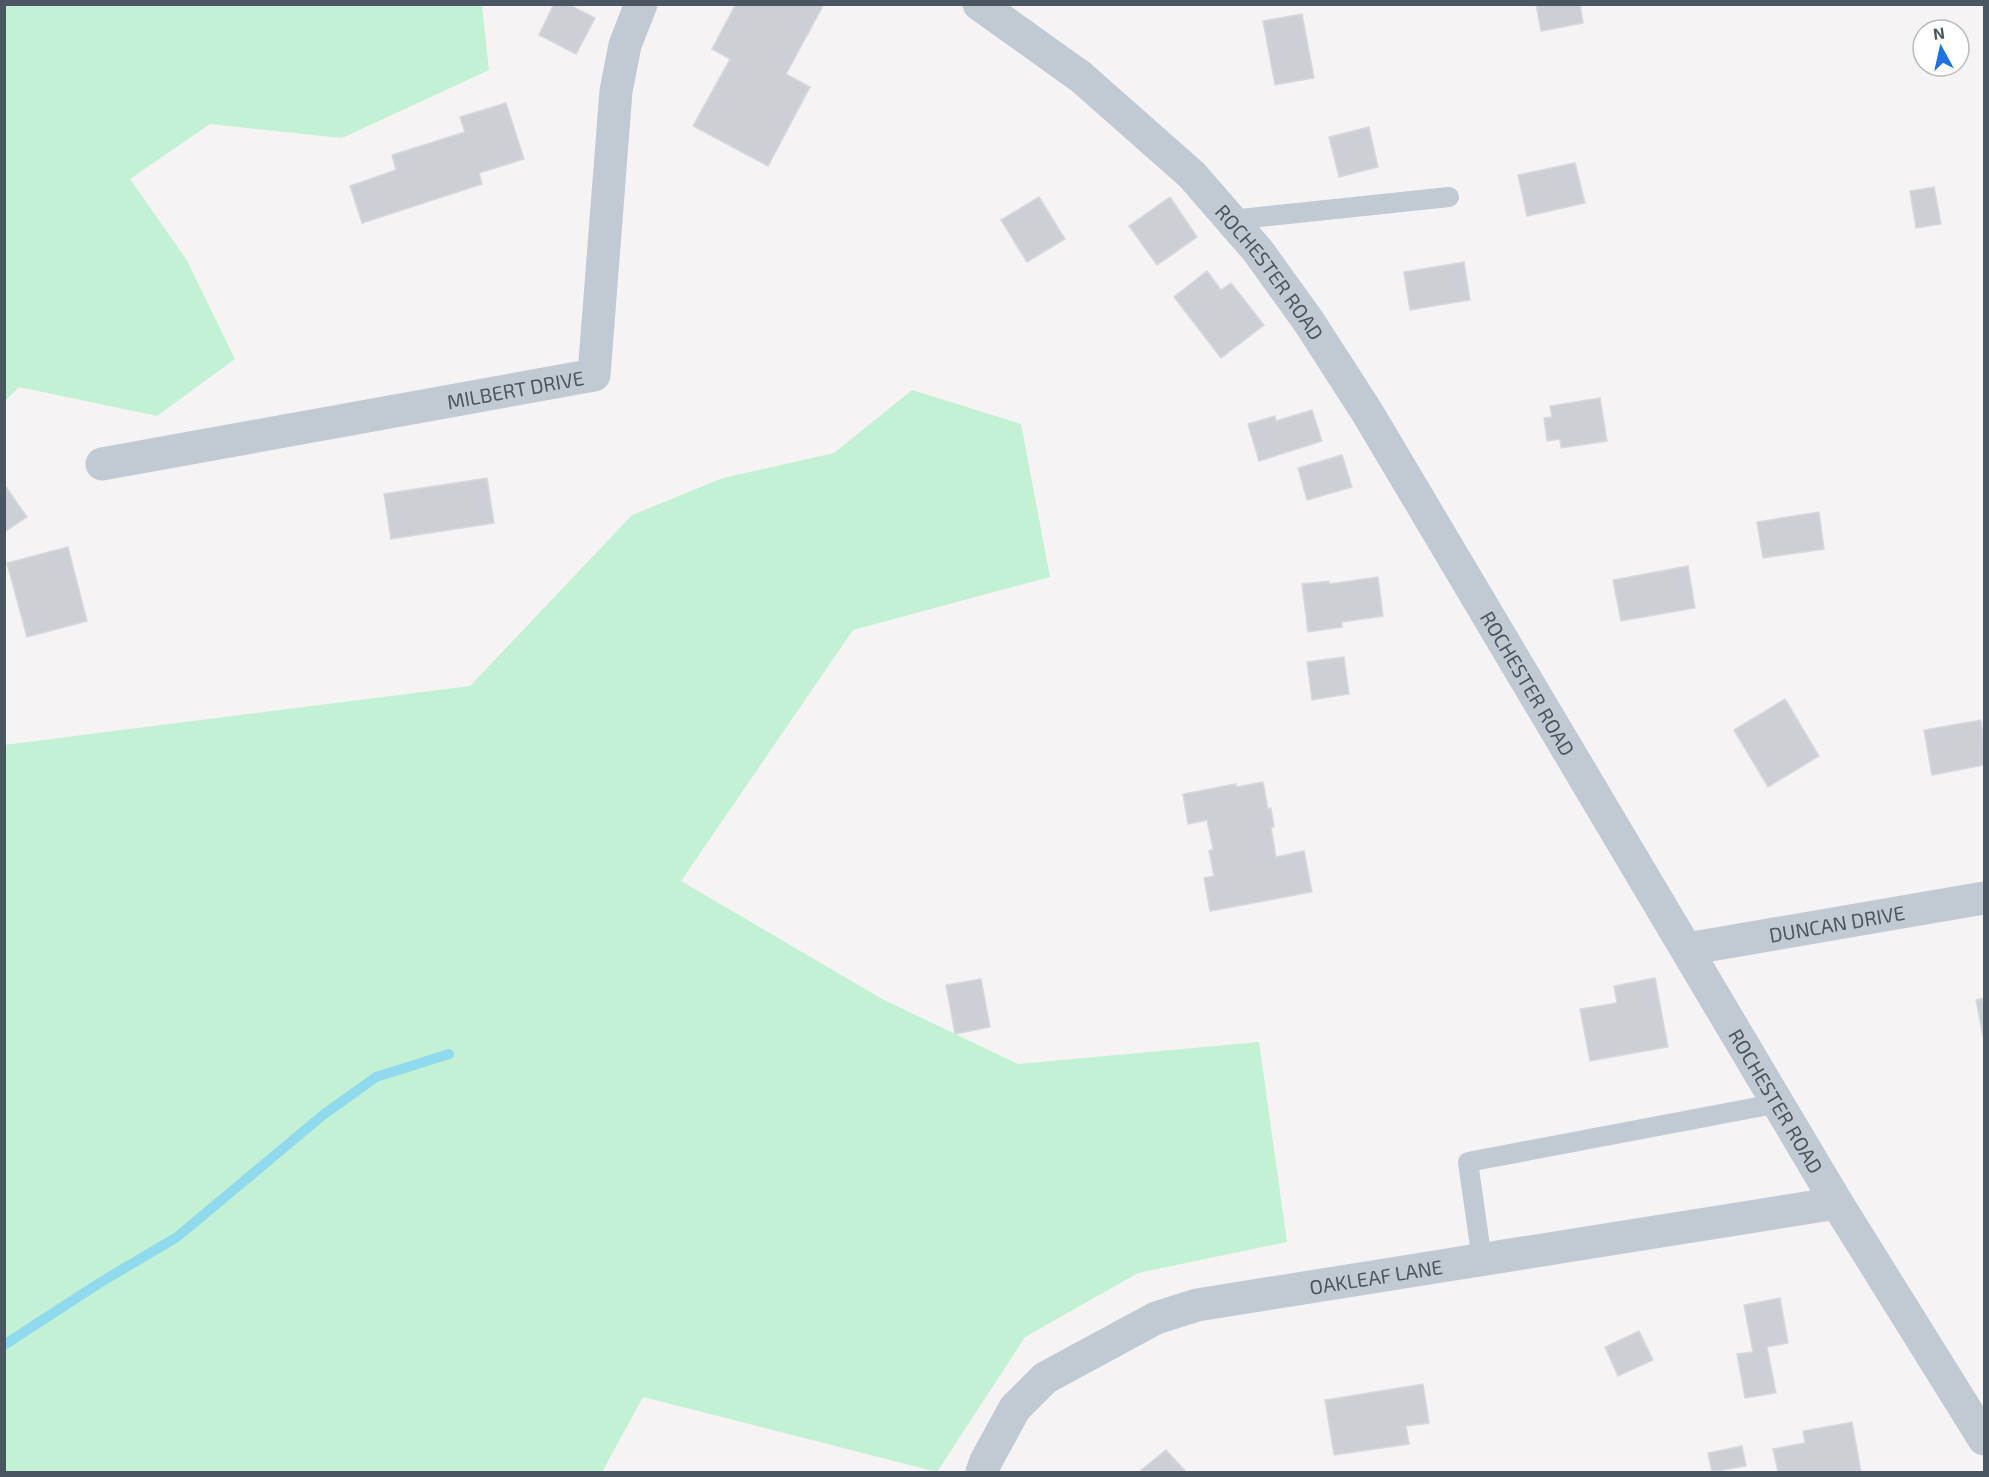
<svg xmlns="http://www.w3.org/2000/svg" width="1989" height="1477" font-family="'Exo 2',sans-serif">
  <rect width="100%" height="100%" fill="#f5f3f3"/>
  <!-- green -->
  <g fill="#c3f1d5">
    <path d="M5 4 482 5 489 70 342 138 210 124 130 179 186 259 235 359 157 416 19 387 5 401Z"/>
    <path d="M912 390 1021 424 1050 577 853 630 681 881 882 999 1018 1064 1259 1042 1287 1242 1138 1273 1025 1337 937 1472 643 1397 602 1472H5L4 745 470 686 632 515 723 478 834 453Z"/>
  </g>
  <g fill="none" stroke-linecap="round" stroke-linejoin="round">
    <!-- stream -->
    <path stroke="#90daee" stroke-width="10" d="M4 1345 101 1282 177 1237 323 1115 376 1077 449 1054"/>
  </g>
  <!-- building -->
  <g fill="#cdcfd5" stroke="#d7d9de" stroke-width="1.5">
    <path d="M554 4H568L595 18 576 54 539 35Z"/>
    <path d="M736 4H824L786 74 810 87 768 166 693 126 730 59 712 49Z"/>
    <path d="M1536 4H1580L1583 23 1541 31Z"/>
    <path d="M1302 14 1314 78 1275 85 1263 21Z"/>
    <path d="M506 103 524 159 479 173 482 184 362 223 350 186 396 170 392 155 465 132 460 117Z"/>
    <path d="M1369 127 1378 167 1339 177 1329 137Z"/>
    <path d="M1575 163 1585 203 1527 216 1518 175Z"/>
    <path d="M1934 187 1941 224 1916 228 1910 191Z"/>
    <path d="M1039 197 1065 239 1027 262 1001 220Z"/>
    <path d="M1170 197 1197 237 1157 265 1129 226Z"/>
    <path d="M1464 262 1470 300 1410 310 1404 272Z"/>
    <path d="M1207 271 1221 290 1231 283 1264 325 1221 358 1174 297Z"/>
    <path d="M1600 398 1607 441 1561 448 1560 439 1547 441 1544 418 1552 417 1550 406Z"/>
    <path d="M1312 410 1322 441 1259 461 1248 424 1275 416 1276 421Z"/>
    <path d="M1342 455 1352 487 1307 500 1298 468Z"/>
    <path d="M487 478 494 523 391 539 384 494Z"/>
    <path d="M4 484 27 517 4 532Z"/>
    <path d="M1819 512 1824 549 1763 558 1757 522Z"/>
    <path d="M68 547 87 621 27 637 7 563Z"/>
    <path d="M1688 566 1695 608 1621 621 1613 580Z"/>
    <path d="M1378 577 1383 616 1342 622V627L1308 632 1302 584 1329 581V584Z"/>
    <path d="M1344 657 1349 694 1312 700 1307 662Z"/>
    <path d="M1785 699 1819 756 1768 787 1734 730Z"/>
    <path d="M1981 720 1984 740V765L1932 775 1924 730Z"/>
    <path d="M1263 782 1268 809 1271 808 1274 827H1271L1276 857 1304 851 1312 892 1210 911 1204 878 1214 876 1209 851 1213 849 1207 820 1188 824 1183 794 1236 784V787Z"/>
    <path d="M1655 978 1668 1047 1590 1061 1580 1009 1617 1003 1614 986Z"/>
    <path d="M981 979 990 1027 955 1034 946 985Z"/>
    <path d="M1984 998V1041L1976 1000Z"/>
    <path d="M1780 1298 1788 1343 1767 1347 1776 1393 1745 1398 1737 1354 1753 1352 1744 1305Z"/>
    <path d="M1639 1331 1653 1360 1618 1376 1605 1347Z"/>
    <path d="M1423 1384 1429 1423 1406 1426 1409 1444 1334 1455 1325 1400Z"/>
    <path d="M1852 1422 1861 1472H1778L1773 1449 1805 1443 1803 1431Z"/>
    <path d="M1742 1446 1746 1466 1712 1472 1708 1453Z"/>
    <path d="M1166 1450 1186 1472H1139Z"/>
  </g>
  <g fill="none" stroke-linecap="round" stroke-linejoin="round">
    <!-- service -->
    <g stroke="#c1cad2" stroke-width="20">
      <path d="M1231 220 1449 197"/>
      <path d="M1482 1260 1468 1162 1779 1103"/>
    </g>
    <!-- minor -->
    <g stroke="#c1cad2" stroke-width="33">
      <path id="s1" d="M102 464 594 375 616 91 625 45 641 4"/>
      <path id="s2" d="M1687 949 1984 898"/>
      <path id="s3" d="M982 1472 986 1461 1015 1408 1045 1378 1156 1318 1197 1305 1837 1203"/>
    </g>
    <!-- tertiary -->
    <path stroke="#c1cad2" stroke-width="33" id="s4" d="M979 4 1081 77 1192 175 1258 251 1309 322 1367 412 1837 1203 1984 1439"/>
  </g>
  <g text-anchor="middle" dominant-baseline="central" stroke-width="5" stroke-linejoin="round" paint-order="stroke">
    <!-- street labels -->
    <g font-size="20" fill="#4a5661" stroke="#fff">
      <text stroke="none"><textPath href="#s4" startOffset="398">ROCHESTER ROAD</textPath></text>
      <text stroke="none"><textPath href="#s1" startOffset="420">MILBERT DRIVE</textPath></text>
      <text stroke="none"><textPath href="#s4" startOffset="884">ROCHESTER ROAD</textPath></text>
      <text stroke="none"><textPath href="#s2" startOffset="152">DUNCAN DRIVE</textPath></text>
      <text stroke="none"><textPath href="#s4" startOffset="1370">ROCHESTER ROAD</textPath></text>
      <text stroke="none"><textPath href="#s3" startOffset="465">OAKLEAF LANE</textPath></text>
    </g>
  </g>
  <!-- border -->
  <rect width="1989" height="1477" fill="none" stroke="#4a5661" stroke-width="12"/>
  <!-- north arrow -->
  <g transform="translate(1941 48) rotate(352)"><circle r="28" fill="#ffffff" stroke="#b7bbc0" stroke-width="1.5"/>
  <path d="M0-4.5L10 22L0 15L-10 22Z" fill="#1a73e8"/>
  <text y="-9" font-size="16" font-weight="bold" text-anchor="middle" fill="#4a5661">N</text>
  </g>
</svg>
